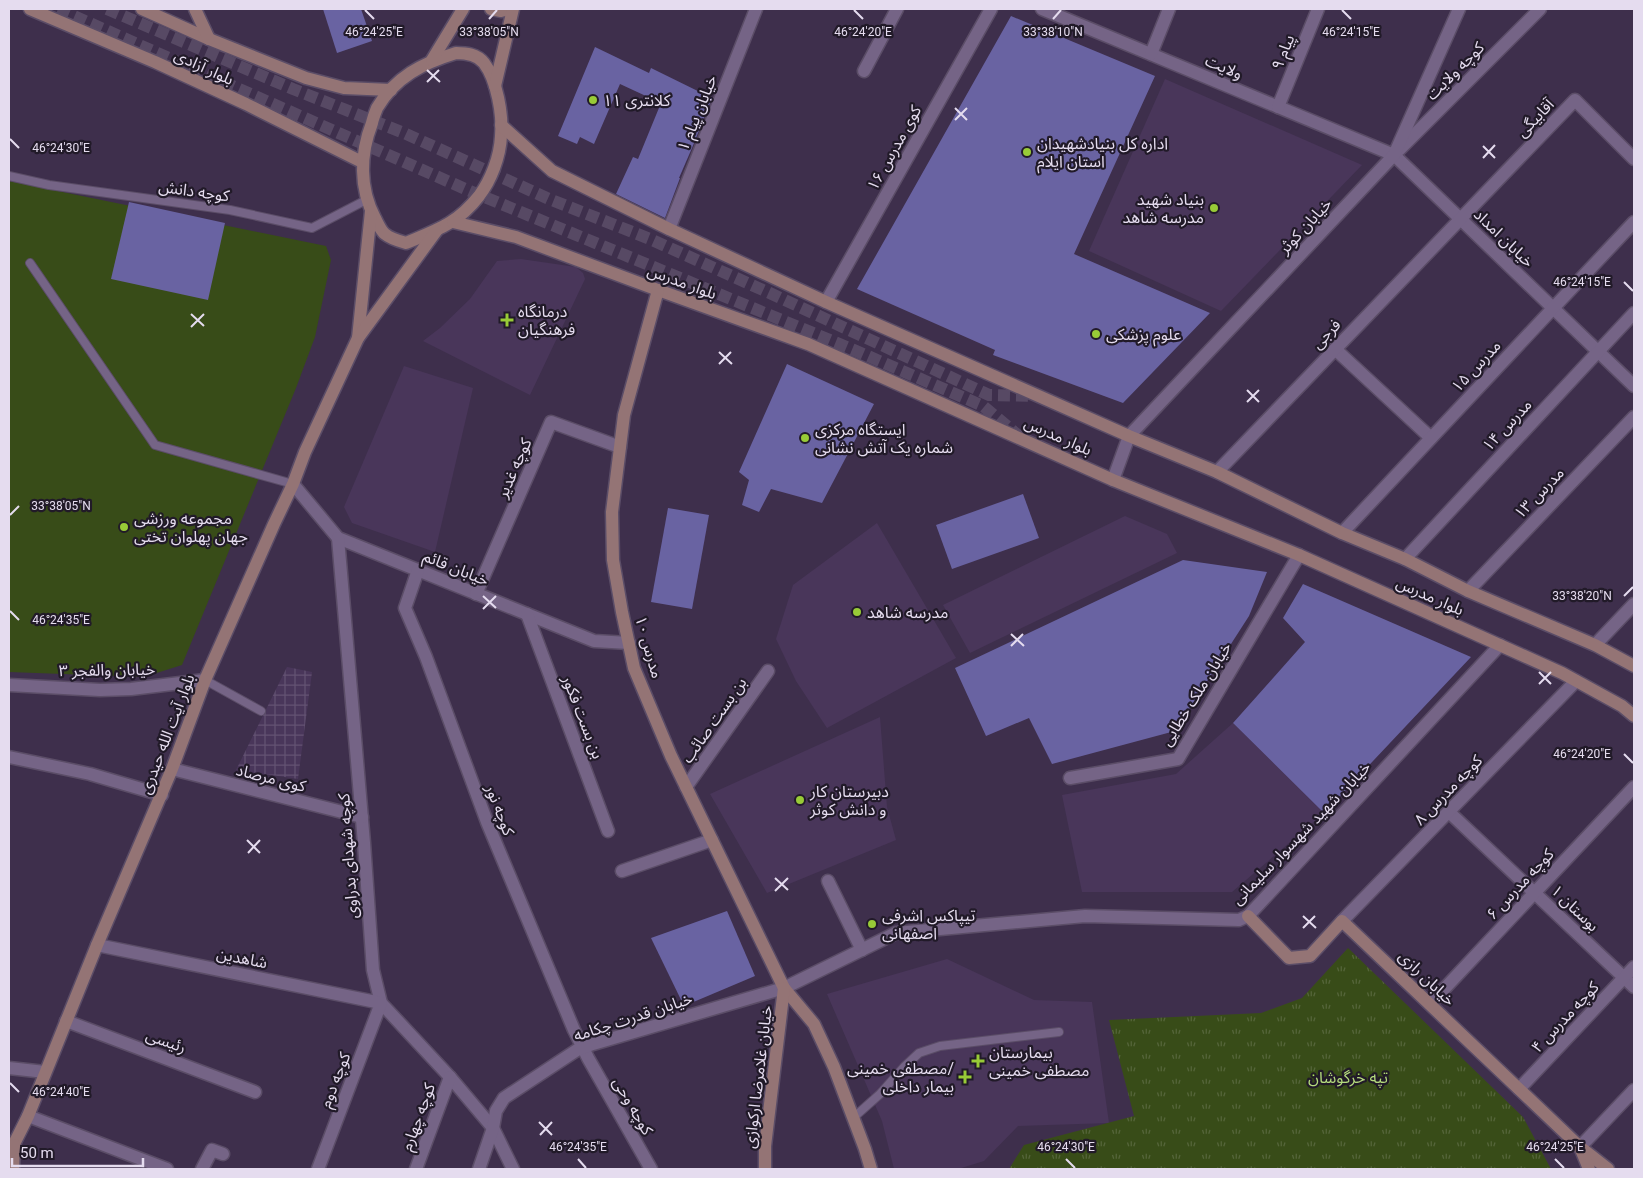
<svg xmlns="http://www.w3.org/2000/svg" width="1643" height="1178" font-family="Roboto,'Noto Sans Arabic',sans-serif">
  <defs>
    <pattern id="industrial-grid" width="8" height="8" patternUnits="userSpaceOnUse" patternTransform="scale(1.25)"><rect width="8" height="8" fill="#49365a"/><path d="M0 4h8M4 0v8" fill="none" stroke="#635272"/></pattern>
    <pattern id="grass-tufts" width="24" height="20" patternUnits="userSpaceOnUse" patternTransform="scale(1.25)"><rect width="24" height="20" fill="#384c18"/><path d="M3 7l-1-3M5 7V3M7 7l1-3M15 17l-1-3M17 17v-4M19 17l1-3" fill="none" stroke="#55653a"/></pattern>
  </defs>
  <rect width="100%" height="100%" fill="#3e2f4c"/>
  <!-- built -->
  <g fill="#49365a">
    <path d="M1165 79 1362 165 1221 311 1089 251Z"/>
    <path d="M521 259 576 267 583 273 585 279 530 395 423 341 440 328 470 299 497 261Z"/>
    <path d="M404 366 473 388 435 552 352 523 344 507Z"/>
    <path d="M1125 516 1167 534 1177 553 970 653 943 605Z"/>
    <path d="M877 523 956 658 827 728 796 681 776 639 793 585Z"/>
    <path d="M880 717 887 807 896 840 767 893 710 794Z"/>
    <path d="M1233 723 1324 813 1232 892H1082L1062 795 1176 774Z"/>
    <path d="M947 959 1034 1000 1092 1002 1109 1123 1018 1126 984 1161 958 1169H894L882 1121 827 994Z"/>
  </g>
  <!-- industrial -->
  <path fill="url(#industrial-grid)" d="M287 667 312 672 298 779 236 770Z"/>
  <!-- grass -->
  <path fill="url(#grass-tufts)" d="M1348 948 1523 1117 1551 1169H1009L1024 1145 1134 1116 1109 1020 1261 1013 1302 998Z"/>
  <!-- garden -->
  <path fill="#384c18" d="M9 181 326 246 331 260 315 337 296 388 182 665 144 677 9 672Z"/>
  <!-- building -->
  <g fill="#6963a2">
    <path d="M323 9H361L372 41 337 53Z"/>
    <path d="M1011 16 1155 76 1074 254 1210 313 1123 403 993 355 995 350 857 289Z"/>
    <path d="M595 47 649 73 651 68 712 98 692 148 679 178H680L665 218 616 194 633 157 638 159 661 103 620 84 594 144 580 137 577 144 558 136Z"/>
    <path d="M129 202 225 223 208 300 111 279Z"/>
    <path d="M787 364 874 404 822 503 771 489 759 512 742 505 749 480 739 472Z"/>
    <path d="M1023 494 1039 538 952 569 936 525Z"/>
    <path d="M668 508 709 515 692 609 651 602Z"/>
    <path d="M1183 560 1267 572 1249 616 1175 731 1052 764 1029 718 986 736 955 668Z"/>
    <path d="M1303 584 1471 657 1324 813 1233 723 1305 642 1283 618Z"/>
    <path d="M727 911 755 976 684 1006 651 938Z"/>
  </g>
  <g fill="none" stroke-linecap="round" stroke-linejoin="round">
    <!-- secondary-tunnel -->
    <g stroke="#574964" stroke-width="12" stroke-dasharray="12 6" stroke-linecap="butt">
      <path d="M58 9 470 191 854 350 983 406 1019 436"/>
      <path d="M107 9 293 89 404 133 549 199 650 239 774 295 989 395 1039 396"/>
    </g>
    <!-- lane casing -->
    <g stroke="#5b4d67" stroke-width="10">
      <g id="lane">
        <path d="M9 176 49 185 230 210 312 228 368 199"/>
        <path d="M30 263 155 445 293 484"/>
        <path d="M205 680 261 711"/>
        <path d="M853 1118 880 1094 904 1067 919 1053 940 1046 1059 1032"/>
      </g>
    </g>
    <!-- street casing -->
    <g stroke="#5b4d67" stroke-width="15">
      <g id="street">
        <path d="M1042 9 1394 155 1634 386"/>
        <path d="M1151 54 1169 9"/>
        <path d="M864 71 897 9"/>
        <path d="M1278 107 1318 9"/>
        <path d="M1399 150 1540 9"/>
        <path d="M669 229 756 9"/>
        <path d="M826 302 991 9"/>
        <path d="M1335 349 1431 438"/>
        <path d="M1217 472 1575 100 1634 159"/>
        <path d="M1113 480 1129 436 1394 155 1459 9"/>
        <path d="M293 484 338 538 594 641 629 643"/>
        <path d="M1342 533 1634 222"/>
        <path d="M338 538 364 843 373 970 381 1003 450 1077 493 1128 513 1169"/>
        <path d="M1405 559 1634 313"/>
        <path d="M418 570 405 608 426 657 487 822 574 1030 588 1058 651 1169"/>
        <path d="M1468 591 1634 417"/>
        <path d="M476 594 551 422 620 447"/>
        <path d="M527 614 608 831"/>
        <path d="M1595 645 1634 604"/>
        <path d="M9 685 100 690 131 689 205 680"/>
        <path d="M9 757 90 774 162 795"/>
        <path d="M172 769 362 817"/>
        <path d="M1070 778 1178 759 1299 555"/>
        <path d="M686 787 768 671"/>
        <path d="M1449 812 1634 987"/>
        <path d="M622 871 712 840"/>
        <path d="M828 881 862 950"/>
        <path d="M1342 921 1576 681"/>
        <path d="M97 945 381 1003 318 1169"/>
        <path d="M1430 1004 1634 787"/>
        <path d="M66 1021 255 1092"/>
        <path d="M9 1068 45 1072"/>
        <path d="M1519 1089 1634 967"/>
        <path d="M28 1116 167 1169"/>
        <path d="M1580 1147 1634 1090"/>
        <path d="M202 1169 212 1150 223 1154"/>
        <path d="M416 1169 450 1077"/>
        <path d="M479 1169 493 1128 496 1111 504 1098 577 1050 593 1044 784 988 896 933 1085 916 1239 920 1248 916 1500 645"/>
      </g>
    </g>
    <!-- secondary casing -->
    <g stroke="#5b4d67" stroke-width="15">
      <g id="secondary">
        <path d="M30 9 155 62 246 104 362 162"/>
        <path d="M142 9 209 39 306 78 344 88 391 90"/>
        <path d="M195 9 209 39"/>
        <path d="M491 9 501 11 508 9"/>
        <path d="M456 53C466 53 477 54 484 63 497 80 503 115 501 136 500 157 491 180 479 196 457 224 437 230 406 243 399 241 391 239 385 234 381 231 378 224 375 218 359 188 360 154 372 123 373 118 375 113 377 108 395 77 423 63 456 53Z"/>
        <path d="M432 60 463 9"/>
        <path d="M495 86 513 9"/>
        <path d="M501 125 552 171 669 229 826 302 1129 436 1217 472 1342 533 1405 559 1468 591 1595 645 1634 666"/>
        <path d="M453 222 516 237 658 290 808 344 1113 480 1299 555 1562 673 1622 706 1634 716"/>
        <path d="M658 290 624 415 612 512 613 560 622 612 634 668 671 756 784 988 814 1024 834 1067 865 1149 871 1169"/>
        <path d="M358 338 371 211"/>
        <path d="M1248 916 1289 958 1310 956 1342 921 1580 1147 1608 1169"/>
        <path d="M1580 1147 1589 1169"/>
        <path d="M9 1154 28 1116 97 945 172 769 205 680 274 524 293 484 305 452 358 338 437 230"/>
        <path d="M13 1169 14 1145"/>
        <path d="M765 1169V1146L784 988"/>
      </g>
    </g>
    <!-- lane -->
    <use href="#lane" stroke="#756486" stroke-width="8"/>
    <!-- street -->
    <use href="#street" stroke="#756486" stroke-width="12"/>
    <!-- secondary -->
    <use href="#secondary" stroke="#947475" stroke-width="12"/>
  </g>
  <!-- ticks -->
  <path fill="none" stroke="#e5dcef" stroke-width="2" d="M365 10 374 19M854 10 863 19M1342 10 1351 19M489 19 497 10M1053 19 1061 10M427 70 440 82M427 82 439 70M955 108 967 120M955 120 967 108M10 139 19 148M1483 146 1495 158M1483 158 1495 145M1624 282 1633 291M191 314 204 326M191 327 204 314M719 352 732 364M719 364 731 352M1247 390 1259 402M1247 402 1259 390M10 515 19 506M483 596 496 608M1624 596 1633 587M483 609 496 596M10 611 19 620M1011 634 1024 646M1011 646 1023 634M1539 672 1551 684M1539 684 1551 672M1624 754 1633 763M247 840 260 853M248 853 260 840M775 878 788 890M775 891 788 878M1303 916 1316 928M1303 928 1315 916M10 1083 19 1092M539 1122 552 1135M540 1135 552 1122M578 1159 586 1168M1066 1159 1075 1168M1555 1159 1564 1168"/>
  <!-- markers -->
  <g fill="#98cb37" stroke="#211a28" stroke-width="2">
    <circle cx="593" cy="100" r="5"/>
    <circle cx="1027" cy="152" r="5"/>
    <circle cx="1214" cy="208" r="5"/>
    <path d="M504.5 312.5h5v5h5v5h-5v5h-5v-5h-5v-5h5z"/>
    <circle cx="1096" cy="334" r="5"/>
    <circle cx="805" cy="438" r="5"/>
    <circle cx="124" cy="527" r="5"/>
    <circle cx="857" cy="612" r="5"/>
    <circle cx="800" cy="800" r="5"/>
    <circle cx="872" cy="924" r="5"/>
    <path d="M975.5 1053.5h5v5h5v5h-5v5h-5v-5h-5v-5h5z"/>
    <path d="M962.5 1069.5h5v5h5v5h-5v5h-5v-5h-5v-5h5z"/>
  </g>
  <g text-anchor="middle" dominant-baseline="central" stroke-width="4.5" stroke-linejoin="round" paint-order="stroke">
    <!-- street labels -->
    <g font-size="16" fill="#e5dcef" stroke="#211a28">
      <text transform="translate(1283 52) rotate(-68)">پیام ۹</text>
      <text transform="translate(204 67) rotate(25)">بلوار آزادی</text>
      <text transform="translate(1224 67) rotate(23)">ولایت</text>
      <text transform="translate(1455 71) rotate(-45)">کوچه ولایت</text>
      <text transform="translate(697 113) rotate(-68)">خیابان پیام ۱</text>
      <text transform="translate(1535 118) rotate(-46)">آقابیگی</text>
      <text transform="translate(894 148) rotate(-61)">کوی مدرس ۱۶</text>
      <text transform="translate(194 191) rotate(8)">کوچه دانش</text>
      <text transform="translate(1305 226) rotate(-47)">خیابان کوثر</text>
      <text transform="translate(1504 238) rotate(44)">خیابان امداد</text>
      <text transform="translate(682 282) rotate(20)">بلوار مدرس</text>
      <text transform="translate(1326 334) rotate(-46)">فرجی</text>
      <text transform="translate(1476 366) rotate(-47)">مدرس ۱۵</text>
      <text transform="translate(1507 425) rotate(-47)">مدرس ۱۴</text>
      <text transform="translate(1058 436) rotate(24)">بلوار مدرس</text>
      <text transform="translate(514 468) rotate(-66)">کوچه غدیر</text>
      <text transform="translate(1539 493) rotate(-46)">مدرس ۱۳</text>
      <text transform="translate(456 568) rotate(22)">خیابان قائم</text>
      <text transform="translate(1430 596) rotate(24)">بلوار مدرس</text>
      <text transform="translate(649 647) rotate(74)">مدرس ۱۰</text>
      <text transform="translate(107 670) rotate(-1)">خیابان والفجر ۳</text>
      <text transform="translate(1196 694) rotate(-58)">خیابان ملک خطایی</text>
      <text transform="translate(583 717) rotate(69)">بن بست فکور</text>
      <text transform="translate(714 720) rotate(-55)">بن بست صائب</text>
      <text transform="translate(167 734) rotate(-69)">بلوار آیت الله حیدری</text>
      <text transform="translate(271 778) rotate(14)">کوی مرصاد</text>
      <text transform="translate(1448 790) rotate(-46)">کوچه مدرس ۸</text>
      <text transform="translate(500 810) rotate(69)">کوچه نور</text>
      <text transform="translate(1301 833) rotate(-46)">خیابان شهید شهسوار سلیمانی</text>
      <text transform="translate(348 856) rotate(-94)">کوچه شهدای بدراوی</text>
      <text transform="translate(1520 884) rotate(-47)">کوچه مدرس ۶</text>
      <text transform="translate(1575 908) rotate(44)">بوستان ۱</text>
      <text transform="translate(242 958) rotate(11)">شاهدین</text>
      <text transform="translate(1427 978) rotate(44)">خیابان رازی</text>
      <text transform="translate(633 1017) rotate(-18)">خیابان قدرت چکامه</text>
      <text transform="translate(1565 1017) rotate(-47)">کوچه مدرس ۴</text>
      <text transform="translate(166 1041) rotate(20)">رئیسی</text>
      <text transform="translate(758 1077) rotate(-83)">خیابان غلامرضا ارکوازی</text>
      <text transform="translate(335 1080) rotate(-69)">کوچه دوم</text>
      <text transform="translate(633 1106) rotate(60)">کوچه وحی</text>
      <text transform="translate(418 1117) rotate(-70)">کوچه چهارم</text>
    </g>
    <!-- poi labels -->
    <g font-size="16" fill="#e5dcef" stroke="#211a28" text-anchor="start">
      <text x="603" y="100">کلانتری ۱۱</text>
      <text x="1037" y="143">اداره کل بنیادشهیدان<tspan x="1037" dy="18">استان ایلام</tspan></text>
      <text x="1204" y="199" text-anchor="end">بنیاد شهید<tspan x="1204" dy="18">مدرسه شاهد</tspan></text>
      <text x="518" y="311">درمانگاه<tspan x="518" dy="18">فرهنگیان</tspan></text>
      <text x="1106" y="334">علوم پزشکی</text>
      <text x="815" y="429">ایستگاه مرکزی<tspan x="815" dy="18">شماره یک آتش نشانی</tspan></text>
      <text x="134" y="518">مجموعه ورزشی<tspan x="134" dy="18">جهان پهلوان تختی</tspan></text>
      <text x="867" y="612">مدرسه شاهد</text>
      <text x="810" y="791">دبیرستان کار<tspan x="810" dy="18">و دانش کوثر</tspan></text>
      <text x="882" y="915">تیپاکس اشرفی<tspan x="882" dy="18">اصفهانی</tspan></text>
      <text x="989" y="1052">بیمارستان<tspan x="989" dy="18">مصطفی خمینی</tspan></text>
      <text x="954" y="1068" text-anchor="end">مصطفی خمینی/<tspan x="954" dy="18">بیمار داخلی</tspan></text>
    </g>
    <!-- park labels -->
    <g font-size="16" fill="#b4da7d" stroke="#211a28">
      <text x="1348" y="1077">تپه خرگوشان</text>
    </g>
  </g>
  <g font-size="12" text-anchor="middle" fill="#e5dcef" stroke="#211a28" stroke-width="4.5" stroke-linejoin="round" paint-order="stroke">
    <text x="374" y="36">46°24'25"E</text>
    <text x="863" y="36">46°24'20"E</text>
    <text x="1351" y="36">46°24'15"E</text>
    <text x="489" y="36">33°38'05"N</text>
    <text x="1053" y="36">33°38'10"N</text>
    <text x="61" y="152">46°24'30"E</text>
    <text x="1582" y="286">46°24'15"E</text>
    <text x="61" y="510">33°38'05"N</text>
    <text x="1582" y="600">33°38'20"N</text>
    <text x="61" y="624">46°24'35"E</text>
    <text x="1582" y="758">46°24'20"E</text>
    <text x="61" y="1096">46°24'40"E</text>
    <text x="578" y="1151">46°24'35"E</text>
    <text x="1066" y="1151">46°24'30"E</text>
    <text x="1555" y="1151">46°24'25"E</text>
  </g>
  <!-- border -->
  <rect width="1643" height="1178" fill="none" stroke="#e5dcef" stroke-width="20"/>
  <!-- scale -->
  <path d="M12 1158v8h131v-8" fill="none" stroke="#e5dcef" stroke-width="2.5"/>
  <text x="20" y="1158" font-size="15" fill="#e5dcef" stroke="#211a28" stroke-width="4" paint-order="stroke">50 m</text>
</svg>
